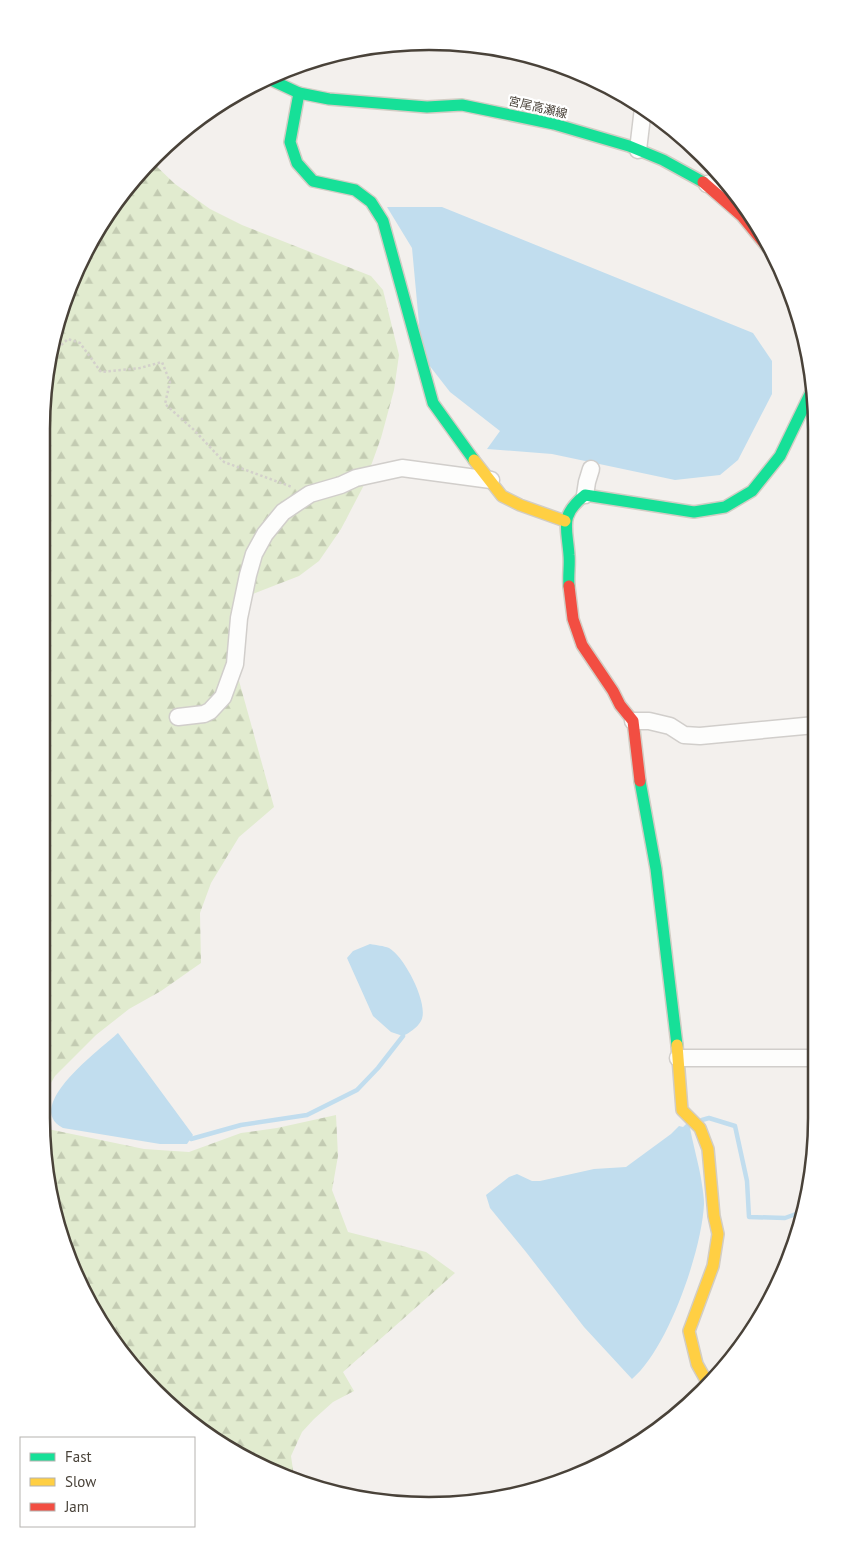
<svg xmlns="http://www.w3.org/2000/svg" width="858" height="1547" font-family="'PT Sans','Noto Sans JP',sans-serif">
  <defs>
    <pattern id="forest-firs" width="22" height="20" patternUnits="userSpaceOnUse" patternTransform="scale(1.25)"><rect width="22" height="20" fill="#e1ebcf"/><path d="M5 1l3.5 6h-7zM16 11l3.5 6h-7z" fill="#c3cbb2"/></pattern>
  </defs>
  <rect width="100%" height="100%" fill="#f3f0ed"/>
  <!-- forest -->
  <g fill="url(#forest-firs)">
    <path d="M151 161 175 184 210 209 242 225 371 276 383 290 399 355 394 390 381 438 364 485 341 529 319 561 299 576 253 594 241 605 231 652 274 807 239 837 211 883 200 913 201 963 161 991 129 1009 96 1035 55 1076 41 1100 42 404 55 328 93 235 137 174Z"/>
    <path d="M336 1115 338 1156 332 1190 348 1232 426 1252 455 1273 343 1372 354 1391 333 1402 314 1419 302 1432 291 1456 294 1477 214 1441 122 1354 62 1243 43 1128 144 1149 189 1152 241 1133 277 1128Z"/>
  </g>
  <!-- water -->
  <g fill="#c1ddee">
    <path d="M387 207H442L753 333 772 361V394L738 460 720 475 675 480 552 454 487 449 500 431 450 392 422 356 412 248Z"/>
    <path d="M370 944C376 945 384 946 389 948 404 956 430 1005 421 1021 417 1028 409 1033 403 1036L391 1032 373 1016 347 958 353 951Z"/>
    <path d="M118 1033 193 1135 187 1144H160L63 1128C22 1106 101 1049 118 1033Z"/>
    <path d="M689 1121C692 1143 699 1163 702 1185 703 1191 704 1198 704 1204 702 1250 668 1349 632 1379L584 1327 526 1252 490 1208 486 1195 509 1177 517 1174 532 1181H540L594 1169 626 1167 671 1134 679 1126 683 1127Z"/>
  </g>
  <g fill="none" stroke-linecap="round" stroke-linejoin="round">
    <!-- stream -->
    <g stroke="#c1ddee" stroke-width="4.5">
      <path d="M702 1120 709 1118 735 1126 747 1181 749 1217 785 1218 796 1214H804"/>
      <path d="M191 1139 241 1125 307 1115 357 1090 378 1068 403 1036"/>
    </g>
    <!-- street casing -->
    <g stroke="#d1cecb" stroke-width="19">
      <g id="street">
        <path d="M638 150 643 108"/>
        <path d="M707 184 725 181"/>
        <path d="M585 495 587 482 591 469"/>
        <path d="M178 717 204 714 210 711 223 697 235 664 239 618 248 575 254 554 265 534 283 512 310 494 341 485 356 478 402 468 491 480"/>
        <path d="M633 721H649L670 726 684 735 700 736 815 725"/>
        <path d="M678 1058H816"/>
      </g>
    </g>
    <!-- fast casing -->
    <g stroke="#d2cdc4" stroke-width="14">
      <g id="fast">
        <path d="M267 78 299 93 329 99 427 107 462 105 554 124 629 146 663 160 703 182"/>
        <path d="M299 93 290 142 297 163 313 181 355 190 371 202 383 221 433 403 474 460"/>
        <path d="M569 586C568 575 570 565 569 555 567 526 559 516 585 495L694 512 725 507 752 491 780 456 813 388"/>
        <path d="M640 781 656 869 677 1045"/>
      </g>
    </g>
    <!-- slow casing -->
    <g stroke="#d2cdc4" stroke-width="14">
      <g id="slow">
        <path d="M474 460 502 496 520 505 565 521"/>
        <path d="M677 1045 682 1110 700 1128 708 1149 714 1216 718 1234 713 1266 689 1331 697 1364 707 1382"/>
      </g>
    </g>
    <!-- jam casing -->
    <g stroke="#d2cdc4" stroke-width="14">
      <g id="jam">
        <path d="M703 182 742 216 768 248"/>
        <path d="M569 586 573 619 582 645 613 691 620 705 633 721 640 781"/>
      </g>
    </g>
    <!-- path -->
    <g stroke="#d3d0cb" stroke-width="2.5" stroke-dasharray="2.5 2.5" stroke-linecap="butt">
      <path d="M50 355 68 339 80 343 101 372 140 368 162 362 170 382 165 404 194 430 224 462 292 487"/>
      <path d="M42 403 46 395 44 391"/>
      <path d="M42 423 46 408V395"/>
    </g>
    <!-- street -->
    <use href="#street" stroke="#fdfdfc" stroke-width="16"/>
    <!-- fast -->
    <use href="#fast" stroke="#16e098" stroke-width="11"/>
    <!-- slow -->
    <use href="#slow" stroke="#ffcf43" stroke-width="11"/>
    <!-- jam -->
    <use href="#jam" stroke="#f24e42" stroke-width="11"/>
  </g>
  <g text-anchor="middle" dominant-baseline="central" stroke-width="4.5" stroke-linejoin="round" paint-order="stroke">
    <!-- street labels -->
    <g font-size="12" fill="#494239" stroke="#fff">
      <text transform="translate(538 107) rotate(13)">宮尾高瀬線</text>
    </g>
  </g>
  <!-- crop -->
  <path d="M0 0H858V1547H0ZM429 50H429A379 379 0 0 1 808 429V1118A379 379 0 0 1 429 1497H429A379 379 0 0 1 50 1118V429A379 379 0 0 1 429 50Z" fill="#fff" fill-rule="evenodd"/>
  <path fill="none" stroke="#494239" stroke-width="2.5" d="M429 50H429A379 379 0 0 1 808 429V1118A379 379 0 0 1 429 1497H429A379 379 0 0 1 50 1118V429A379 379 0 0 1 429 50Z"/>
  <!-- legend -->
  <rect x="20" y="1437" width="175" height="90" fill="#ffffff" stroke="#b6b3b0"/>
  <rect x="30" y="1453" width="25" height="8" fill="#16e098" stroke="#b6b3b0"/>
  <text x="65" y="1462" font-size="15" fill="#494239">Fast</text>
  <rect x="30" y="1478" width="25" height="8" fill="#ffcf43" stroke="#b6b3b0"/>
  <text x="65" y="1487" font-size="15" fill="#494239">Slow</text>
  <rect x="30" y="1503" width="25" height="8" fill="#f24e42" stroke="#b6b3b0"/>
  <text x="65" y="1512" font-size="15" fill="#494239">Jam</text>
</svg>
